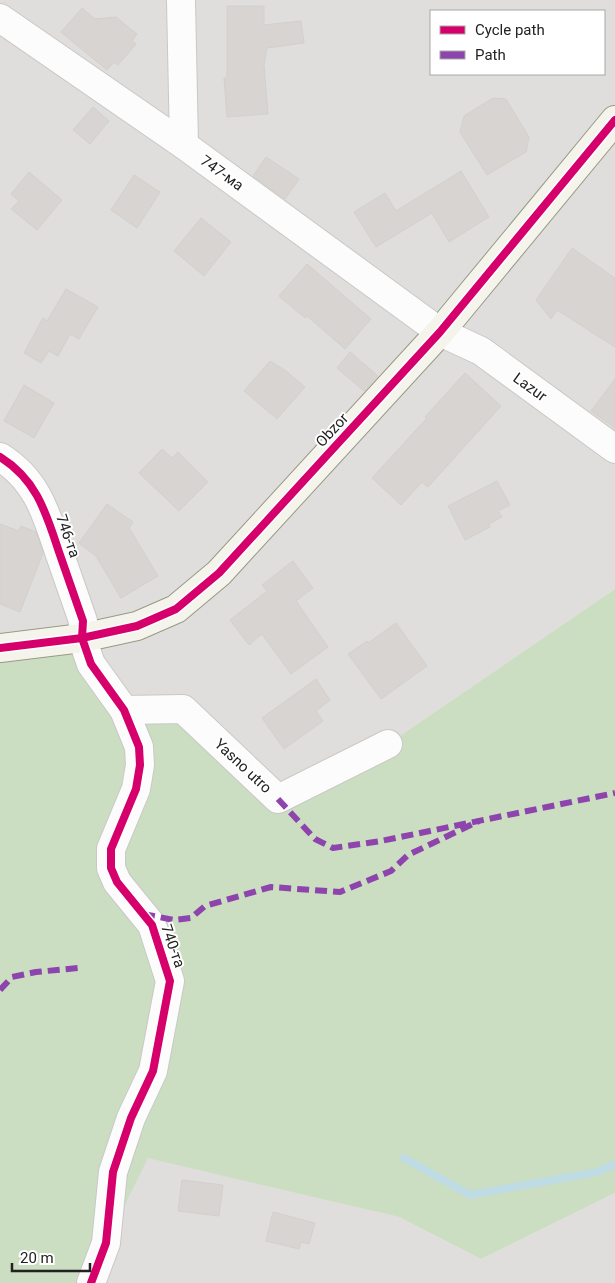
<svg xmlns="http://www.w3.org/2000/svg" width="615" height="1283" font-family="Roboto,sans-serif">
  <rect width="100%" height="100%" fill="#f0eeeb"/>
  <!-- residential -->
  <g fill="#dfdedc" fill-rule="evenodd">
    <path d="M0 0H615V589L388 744 278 799 124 710 0 648ZM431 11H604V74H431Z"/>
    <path d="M148 1157 399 1217 481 1259 615 1193V1283H91L106 1243Z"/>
  </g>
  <!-- forest -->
  <path fill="#cbdec1" d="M615 589V1193L481 1259 399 1217 148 1158 106 1243 91 1283H0V648L82 638 124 710 183 709 278 799 388 744Z"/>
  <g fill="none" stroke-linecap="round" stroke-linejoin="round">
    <!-- stream -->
    <path stroke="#bfdbe3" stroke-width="8" d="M404 1158 470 1195 597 1172 615 1164"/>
  </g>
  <!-- building -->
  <g fill="#d7d4d2" stroke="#d3d0cc">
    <path d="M227 6H264V25L301 21 304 43 267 48 264 65 268 114 227 117 224 78H227Z"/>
    <path d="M82 8 95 19 116 17 137 34 132 41 136 44 118 65 114 62 107 70 61 32Z"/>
    <path d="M493 98 506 99 529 137 526 152 487 175 460 132 464 116Z"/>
    <path d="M93 107 109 121 90 144 73 130Z"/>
    <path d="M266 157 299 179 285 199 253 176Z"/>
    <path d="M461 171 489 217 449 242 432 213 376 247 354 212 385 193 396 211Z"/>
    <path d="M29 172 62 200 37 230 11 209 19 201 11 194Z"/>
    <path d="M134 175 160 192 137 228 111 210Z"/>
    <path d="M201 218 231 242 204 276 174 251Z"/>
    <path d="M572 248 615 278V347L557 310 551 319 536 300Z"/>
    <path d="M307 264 371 319 345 349 307 316 305 318 279 296Z"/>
    <path d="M66 289 98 307 79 339 70 334 58 356 49 351 41 363 24 353 43 318 47 321Z"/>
    <path d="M350 352 378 376 364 391 337 368Z"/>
    <path d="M270 361 286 371 305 387 277 419 244 391Z"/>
    <path d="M465 373 501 406 428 487 422 482 401 505 372 478 427 418 425 417Z"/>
    <path d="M615 379V428L591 411Z"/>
    <path d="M24 385 54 403 34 438 4 421Z"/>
    <path d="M162 449 172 458 178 452 208 482 179 511 139 473Z"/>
    <path d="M497 481 510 505 498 511 502 517 489 524 490 527 465 540 448 506Z"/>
    <path d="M107 504 133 522 129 528 158 576 121 598 96 556 79 543Z"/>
    <path d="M0 524 19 531 21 526 36 532 43 553 20 612 0 604Z"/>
    <path d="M293 561 313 588 296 601 328 647 291 674 262 634 249 645 230 620 267 591 262 585Z"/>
    <path d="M396 623 427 666 381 699 348 654 367 641 368 643Z"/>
    <path d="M316 679 330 700 316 711 323 721 284 749 262 718Z"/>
    <path d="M182 1180 223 1185 219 1216 178 1211Z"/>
    <path d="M273 1212 315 1223 309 1244 301 1242 299 1249 266 1241Z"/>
  </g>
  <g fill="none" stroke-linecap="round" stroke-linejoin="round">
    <!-- street casing -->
    <g stroke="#c9c8c7" stroke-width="30">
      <g id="street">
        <path d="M181 0 184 145"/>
        <path d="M0 18 184 145 440 332 481 351 615 449"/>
        <path d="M0 457C37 480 46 513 59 552 67 575 75 598 83 621L82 638 91 664 124 710 139 747 140 765 136 789 111 849V868L117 882 152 925 170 981 153 1071 131 1118 113 1172 106 1243 91 1283"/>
        <path d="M124 710 183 709 278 799 388 744"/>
      </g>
    </g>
    <!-- secondary casing -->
    <g stroke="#999a82" stroke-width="30">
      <path id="secondary" d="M0 648 82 638 137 626 176 609 219 573 440 332 615 120"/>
    </g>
    <!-- street -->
    <use href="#street" stroke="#fdfcfc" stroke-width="28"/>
    <!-- secondary -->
    <use href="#secondary" stroke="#f4f4ed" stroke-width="28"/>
    <!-- quiet -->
    <g stroke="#8e44ad" stroke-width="6" stroke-dasharray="12 6" stroke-linecap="butt">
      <path d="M278 799 315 839 333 848 381 841 615 793"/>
      <path d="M143 914 174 920 191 918 205 906 271 887 340 892 391 871 408 855 479 821"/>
      <path d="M0 990 12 977 36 972 78 968"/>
    </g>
    <!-- cycleway casing -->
    <g stroke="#fff" stroke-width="11">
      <g id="cycleway">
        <path d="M0 457C37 480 46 513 59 552 67 575 75 598 83 621L82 638 91 664 124 710 139 747 140 765 136 789 111 849V868L117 882 152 925 170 981 153 1071 131 1118 113 1172 106 1243 91 1283"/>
        <path d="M0 648 82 638 137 626 176 609 219 573 440 332 615 120"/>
      </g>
    </g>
    <!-- cycleway -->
    <use href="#cycleway" stroke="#d6006c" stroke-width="8"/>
  </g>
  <g text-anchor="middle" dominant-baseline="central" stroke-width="4" stroke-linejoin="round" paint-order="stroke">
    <!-- street labels -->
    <g font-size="15" fill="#222" stroke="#fff">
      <text transform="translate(222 173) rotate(36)">747-ма</text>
      <text transform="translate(530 387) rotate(36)">Lazur</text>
      <text transform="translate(332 430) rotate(-47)">Obzor</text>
      <text transform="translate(68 536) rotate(71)">746-та</text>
      <text transform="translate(243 766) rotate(43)">Yasno utro</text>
      <text transform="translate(173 946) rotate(71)">740-та</text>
    </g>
  </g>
  <!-- legend -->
  <rect x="430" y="10" width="175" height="65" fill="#ffffff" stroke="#a7a7a7"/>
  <rect x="440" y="26" width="25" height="8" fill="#d6006c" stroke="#a7a7a7"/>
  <text x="475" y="35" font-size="15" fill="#222222">Cycle path</text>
  <rect x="440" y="51" width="25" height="8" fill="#8e44ad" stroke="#a7a7a7"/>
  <text x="475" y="60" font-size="15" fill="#222222">Path</text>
  <!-- scale -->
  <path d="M12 1263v8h78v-8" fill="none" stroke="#222222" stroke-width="2.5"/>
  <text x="20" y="1263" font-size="15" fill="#222222" stroke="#ffffff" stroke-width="4" paint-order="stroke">20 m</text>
</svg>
